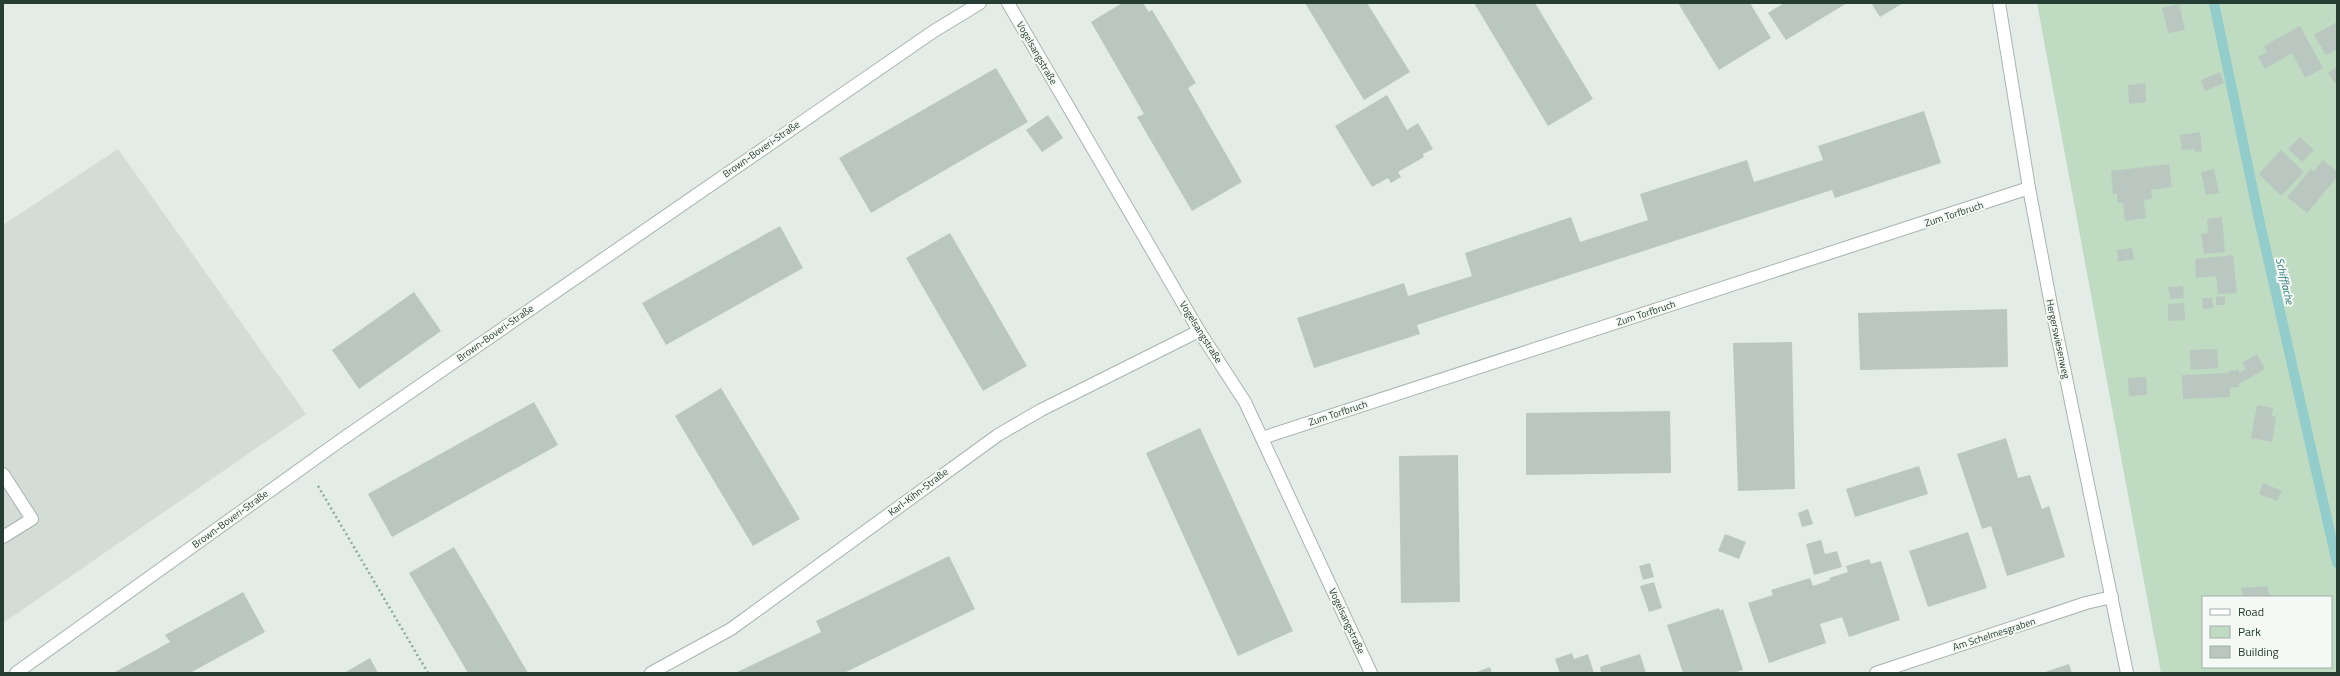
<svg xmlns="http://www.w3.org/2000/svg" width="2340" height="676" font-family="'Titillium Web',sans-serif">
  <rect width="100%" height="100%" fill="#e4ece7"/>
  <!-- built -->
  <path fill="#d3dcd6" d="M118 149 306 414 3 623V225Z"/>
  <!-- green -->
  <path fill="#bfdbc2" fill-rule="evenodd" d="M2037 3H2337V673H2161ZM2203 597H2331V667H2203Z"/>
  <g fill="none" stroke-linecap="round" stroke-linejoin="round">
    <!-- stream -->
    <path stroke="#92cccb" stroke-width="10" d="M2214 3 2259 219 2337 563"/>
  </g>
  <!-- building -->
  <g fill="#bac7c0">
    <path d="M1122 3H1143L1149 12 1152 10 1196 83 1188 88 1242 182 1192 211 1137 117 1144 114 1091 22Z"/>
    <path d="M1305 3H1367L1410 72 1364 100Z"/>
    <path d="M1474 3H1535L1593 99 1548 126Z"/>
    <path d="M1678 3H1750L1771 38 1719 70Z"/>
    <path d="M1784 3H1847L1786 40 1768 13Z"/>
    <path d="M1871 3H1903L1880 17Z"/>
    <path d="M2179 4 2185 30 2168 33 2162 8Z"/>
    <path d="M2337 22V49L2326 55 2314 35Z"/>
    <path d="M2300 26 2323 68 2305 78 2292 53 2265 69 2258 57 2267 52 2264 46Z"/>
    <path d="M2337 67V86L2328 73Z"/>
    <path d="M996 68 1028 122 871 213 839 158Z"/>
    <path d="M2220 72 2224 83 2205 91 2201 80Z"/>
    <path d="M2145 83 2146 102 2129 104 2128 85Z"/>
    <path d="M1387 95 1407 130 1418 123 1433 149 1423 154 1424 157 1398 172 1401 177 1391 183 1388 178 1372 187 1335 126Z"/>
    <path d="M1924 111 1941 163 1835 198 1832 190 1588 269 1417 325 1420 334 1314 368 1297 318 1404 283 1408 296 1472 276 1465 253 1571 217 1580 242 1648 220 1640 194 1747 160 1754 182 1823 160 1818 146Z"/>
    <path d="M1048 115 1063 138 1042 152 1026 130Z"/>
    <path d="M2200 132 2202 151 2195 152V149L2182 150 2180 135Z"/>
    <path d="M2300 137 2314 150 2302 162 2288 149Z"/>
    <path d="M2281 150 2304 172 2281 196 2259 174Z"/>
    <path d="M2323 160 2337 171V177L2307 213 2287 197 2311 169 2314 171Z"/>
    <path d="M2169 164 2172 187 2151 190 2152 199 2144 200 2146 218 2125 221 2123 203H2118L2117 194H2113L2111 171Z"/>
    <path d="M2214 169 2219 193 2206 195 2201 172Z"/>
    <path d="M2222 217 2225 252 2204 254 2201 234 2208 233 2207 219Z"/>
    <path d="M780 226 803 268 666 345 642 303Z"/>
    <path d="M950 233 1027 366 983 391 906 258Z"/>
    <path d="M2132 248 2134 259 2118 262 2117 250Z"/>
    <path d="M2233 255 2237 293 2218 294 2216 276 2196 278 2195 259Z"/>
    <path d="M2183 286 2184 298 2170 299 2168 287Z"/>
    <path d="M414 292 441 331 359 389 332 350Z"/>
    <path d="M2216 296 2225 297V305H2216Z"/>
    <path d="M2202 298H2212L2213 308 2203 309Z"/>
    <path d="M2184 303 2185 320 2168 321V304Z"/>
    <path d="M2007 309 2008 367 1860 370 1858 313Z"/>
    <path d="M1792 342 1795 489 1738 491 1733 343Z"/>
    <path d="M2217 349 2218 368 2191 370 2190 350Z"/>
    <path d="M2257 354 2265 369 2239 384V387L2230 388V397L2183 399 2182 375 2229 373V371L2239 370V373L2246 369 2242 363Z"/>
    <path d="M2146 377 2147 395 2129 396 2128 378Z"/>
    <path d="M721 388 800 519 753 546 675 416Z"/>
    <path d="M534 402 558 445 392 537 368 494Z"/>
    <path d="M2257 405 2273 408 2272 416 2276 417 2272 442 2251 438Z"/>
    <path d="M1670 411 1671 473 1526 475V413Z"/>
    <path d="M1200 428 1293 631 1238 656 1146 453Z"/>
    <path d="M2006 438 2018 478 2030 475 2042 509 2049 506 2065 557 2007 576 1991 526 1982 529 1957 454Z"/>
    <path d="M1458 455 1460 602 1401 603 1399 456Z"/>
    <path d="M1919 466 1928 494 1855 517 1846 489Z"/>
    <path d="M2263 483 2282 491 2277 501 2259 494Z"/>
    <path d="M1808 509 1813 524 1802 527 1798 513Z"/>
    <path d="M1968 532 1987 588 1928 607 1909 551Z"/>
    <path d="M1725 534 1746 542 1739 559 1718 551Z"/>
    <path d="M1821 540 1825 554 1837 551 1842 567 1814 575 1806 544Z"/>
    <path d="M454 547 493 613 528 673H468L448 639 409 573Z"/>
    <path d="M949 556 975 609 844 673H735L821 632 816 621Z"/>
    <path d="M1869 559 1871 564 1881 561 1900 620 1849 637 1842 617 1820 624 1826 643 1769 663 1748 603 1773 595 1771 590 1810 578 1813 586 1830 580 1829 578 1848 572 1846 566Z"/>
    <path d="M1650 563 1654 577 1643 580 1639 566Z"/>
    <path d="M1654 582 1662 608 1649 612 1640 586Z"/>
    <path d="M2267 586 2270 597H2243L2241 588Z"/>
    <path d="M243 592 265 632 190 673H113L170 642 165 635Z"/>
    <path d="M1719 608 1720 611 1723 609 1743 670 1732 673H1683L1667 625Z"/>
    <path d="M1572 653 1574 659 1588 654 1594 673H1560L1555 659Z"/>
    <path d="M1640 654 1646 673H1601L1600 667Z"/>
    <path d="M370 658 378 673H344Z"/>
    <path d="M2069 664 2072 673H2042Z"/>
    <path d="M1490 667 1492 673H1474Z"/>
  </g>
  <g fill="none" stroke-linecap="round" stroke-linejoin="round">
    <!-- service casing -->
    <g stroke="#a7b4ad" stroke-width="14">
      <path id="service" d="M3 474 32 519 3 537"/>
    </g>
    <!-- minor casing -->
    <g stroke="#a7b4ad" stroke-width="14">
      <g id="minor">
        <path d="M1008 3 1199 331 1245 402 1371 673"/>
        <path d="M1999 3 2029 188 2051 305 2127 673"/>
        <path d="M1262 438 2029 188"/>
        <path d="M16 673 341 440 934 31 980 3"/>
        <path d="M651 673 731 629 998 435 1041 410 1199 331"/>
        <path d="M1876 673 2086 603 2112 597"/>
      </g>
    </g>
    <!-- path -->
    <path stroke="#88ad9b" stroke-width="2.5" stroke-dasharray="2 3" stroke-linecap="butt" d="M318 486 428 673"/>
    <!-- service -->
    <use href="#service" stroke="#fff" stroke-width="12"/>
    <!-- minor -->
    <use href="#minor" stroke="#fff" stroke-width="12"/>
  </g>
  <g text-anchor="middle" dominant-baseline="central" stroke-width="4" stroke-linejoin="round" paint-order="stroke">
    <!-- street labels -->
    <g font-size="10" fill="#253d32" stroke="#f5f9f6">
      <text transform="translate(1037 53) rotate(60)">Vogelsangstraße</text>
      <text transform="translate(761 149) rotate(-35)">Brown-Boveri-Straße</text>
      <text transform="translate(1954 214) rotate(-18)">Zum Torfbruch</text>
      <text transform="translate(1646 313) rotate(-18)">Zum Torfbruch</text>
      <text transform="translate(1201 332) rotate(58)">Vogelsangstraße</text>
      <text transform="translate(495 333) rotate(-35)">Brown-Boveri-Straße</text>
      <text transform="translate(2058 339) rotate(78)">Hergerswiesenweg</text>
      <text transform="translate(1338 413) rotate(-18)">Zum Torfbruch</text>
      <text transform="translate(918 492) rotate(-37)">Karl-Kihn-Straße</text>
      <text transform="translate(230 519) rotate(-36)">Brown-Boveri-Straße</text>
      <text transform="translate(1347 621) rotate(65)">Vogelsangstraße</text>
      <text transform="translate(1994 634) rotate(-18)">Am Schelmesgraben</text>
    </g>
    <!-- water labels -->
    <g font-size="11" font-style="italic" fill="#257372" stroke="#f5f9f6">
      <text transform="translate(2285 281) rotate(77)">Schifflache</text>
    </g>
  </g>
  <!-- border -->
  <rect width="2340" height="676" fill="none" stroke="#253d32" stroke-width="8"/>
  <!-- legend -->
  <rect x="2202" y="596" width="130" height="72" fill="#f5f9f6" stroke="#a2aea8"/>
  <rect x="2210" y="609" width="20" height="6" fill="#ffffff" stroke="#a2aea8"/>
  <text x="2238" y="616" font-size="12" fill="#253d32">Road</text>
  <rect x="2210" y="626" width="20" height="12" fill="#bfdbc2" stroke="#a2aea8"/>
  <text x="2238" y="636" font-size="12" fill="#253d32">Park</text>
  <rect x="2210" y="646" width="20" height="12" fill="#bac7c0" stroke="#a2aea8"/>
  <text x="2238" y="656" font-size="12" fill="#253d32">Building</text>
</svg>
